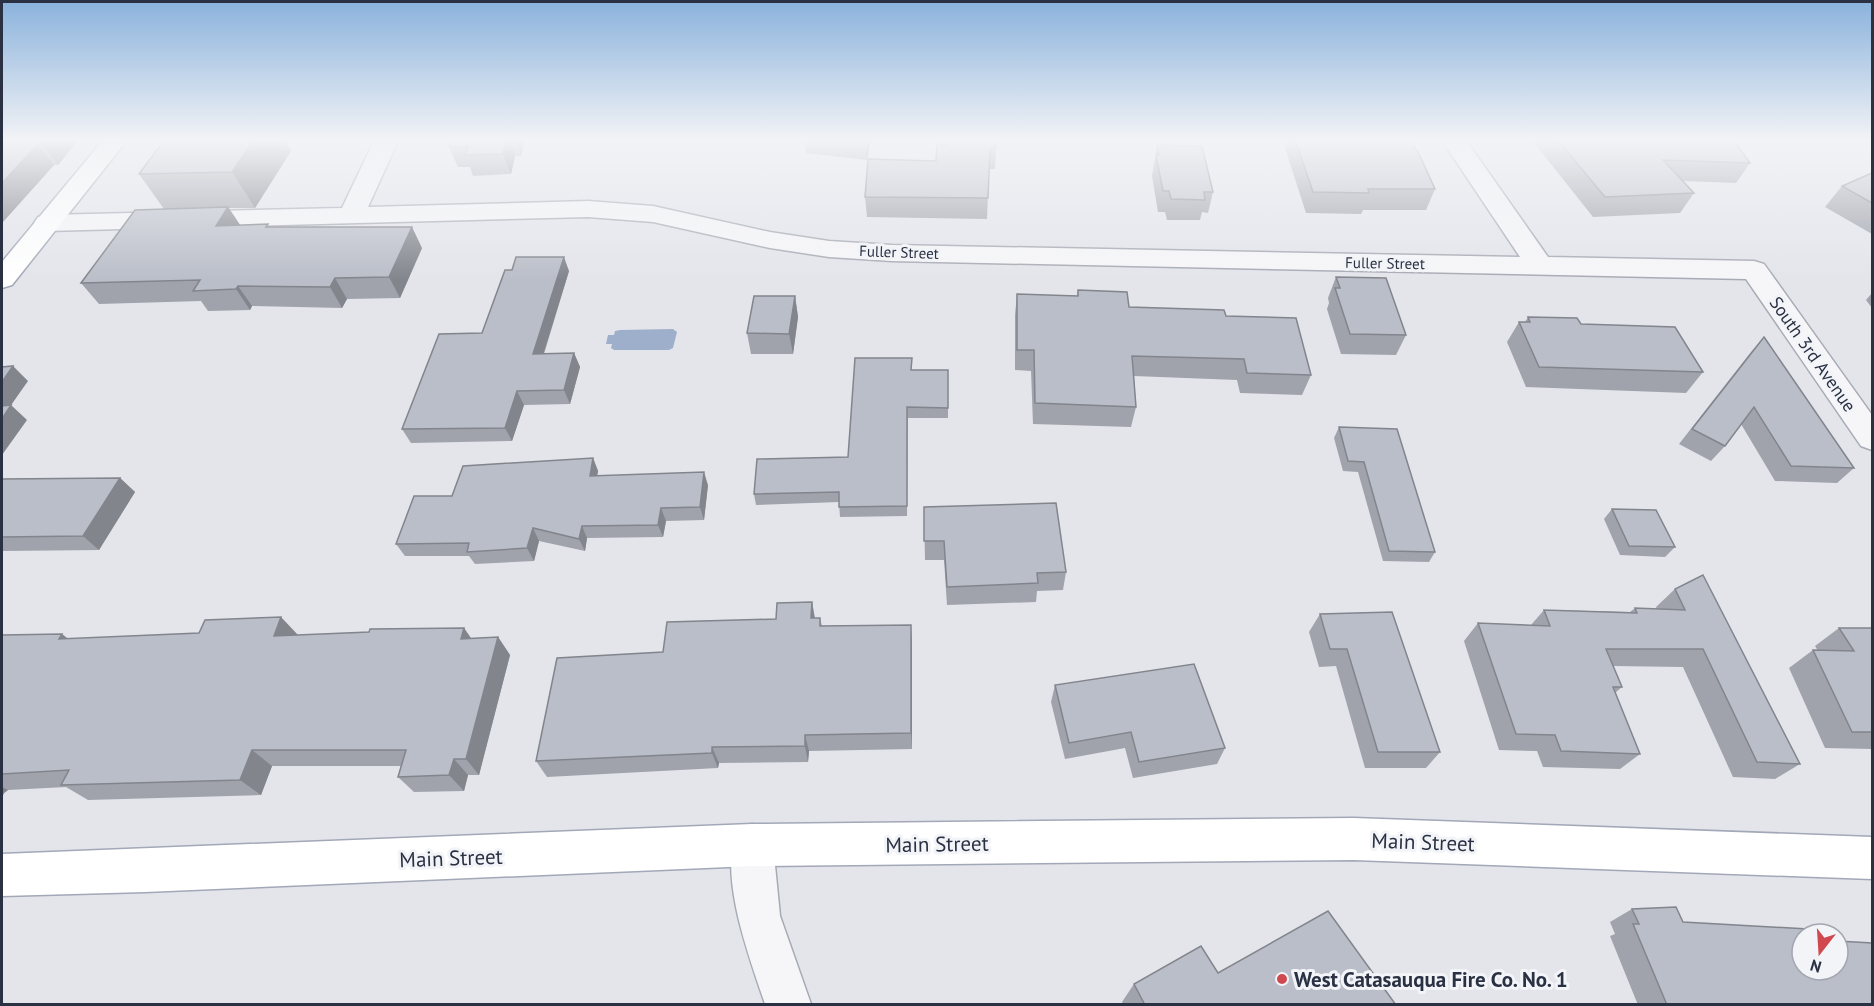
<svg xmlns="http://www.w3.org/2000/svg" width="1874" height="1006" font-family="'PT Sans',sans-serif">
  <rect width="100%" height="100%" fill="#e3e5eb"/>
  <!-- water -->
  <path fill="#9eafcb" d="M673 329 677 332 673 348 669 350H614L611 348 612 344H606L608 335H614L615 331 620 330Z"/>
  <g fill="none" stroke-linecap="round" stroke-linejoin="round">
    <!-- minor casing -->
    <g stroke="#a8abb5" stroke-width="3">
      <g id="minor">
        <path d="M375 139H399L368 207 588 201 653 206 770 232 829 241 892 245 1520 257 1441 139H1465L1548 257 1754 261 1764 264 1872 415V450L1861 446 1746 279 892 261 829 257 770 248 653 222 588 217 47 231 38 229 34 223 38 217 47 215 342 208Z"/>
        <path d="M752 824 767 830 773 845 780 916 811 1004H765C750 959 718 876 737 830Z"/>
      </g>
    </g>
    <!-- major casing -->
    <g stroke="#a2a8b7" stroke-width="3">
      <g id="major">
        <path d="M104 139H128L12 285 2 288V262Z"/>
        <path d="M1354 818 1872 837V879L1354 860 752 866 145 892 2 896V854L752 824Z"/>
      </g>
    </g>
    <!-- minor -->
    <use href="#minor" fill="#f6f6f9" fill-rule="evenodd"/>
    <!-- major -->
    <use href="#major" fill="#fff" fill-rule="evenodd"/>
  </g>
  <!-- wall -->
  <g fill="#a0a3ac">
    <path d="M2 139H79L58 165H54L2 223Z"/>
    <path d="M165 139H284L291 151 255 208H229L240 225 270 227 422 248 400 298 347 299 342 308 252 306 250 310 208 311 201 301 99 304 81 283 164 209 139 174Z"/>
    <path d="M452 139H525L521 156H515L511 174 473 176 470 167H458L449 147Z"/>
    <path d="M805 139H871L867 160 806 153Z"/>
    <path d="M1288 139H1410L1435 189 1426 210H1363L1361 214 1306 213 1285 148Z"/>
    <path d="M1531 139H1733L1750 163 1736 183 1683 181 1694 193 1680 213 1593 217Z"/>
    <path d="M946 145 996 148 995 169H989L987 219 867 217 865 197 936 161Z"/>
    <path d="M1157 145 1213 192 1208 213 1202 212 1200 220H1167L1165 212H1158L1152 176Z"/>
    <path d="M1872 173V234L1825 207 1842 186Z"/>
    <path d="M512 270 569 271 544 354 574 353 580 367 570 404 524 405 512 441 411 443 402 429 482 333Z"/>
    <path d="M1336 277 1406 335 1396 355 1341 354 1327 309 1329 303 1328 298Z"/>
    <path d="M1078 290 1129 307 1226 316 1311 375 1302 395 1240 393 1237 380 1134 376 1136 407 1131 427 1033 424 1031 371 1015 370V315L1017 294 1077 296Z"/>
    <path d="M1872 293V308L1866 300Z"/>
    <path d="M795 296 798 317 793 354H751L747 333Z"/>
    <path d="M1528 317 1581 324 1703 372 1686 393 1526 387 1507 342 1519 322H1525Z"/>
    <path d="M1764 337 1854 468 1837 483 1775 481 1741 424 1725 446 1711 461 1679 444 1751 352Z"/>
    <path d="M912 370H948V418H908L907 516 840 517 839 502 756 505 754 494 848 457Z"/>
    <path d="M1339 427 1435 552 1429 562 1383 561 1358 472 1343 471 1334 438Z"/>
    <path d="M593 458 598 471 597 475 708 485 704 520 666 521 663 537 587 538 585 551 539 541 534 561 475 564 469 556H405L396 544 452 496Z"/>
    <path d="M120 478 135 492 99 550 2 551V479Z"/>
    <path d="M924 507 1066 572 1063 590 1037 591 1036 602 947 605 944 560H925Z"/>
    <path d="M1612 509 1675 547 1665 557 1620 555 1604 519Z"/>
    <path d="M1675 589 1800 764 1775 779 1733 777 1683 667 1613 666 1622 687 1615 693 1640 754 1620 769 1543 767 1537 751 1499 750 1464 641 1478 623 1531 625 1544 610 1630 612 1635 608 1657 609 1656 607Z"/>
    <path d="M812 602 815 618H820L822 626 912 643V749L809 751 808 762 719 763 718 768 547 777 536 761 663 652 776 619Z"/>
    <path d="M1320 614 1440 752 1426 768H1365L1336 666 1319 667 1309 632Z"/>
    <path d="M464 628 471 638 498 637 510 655 479 775H468L464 791 414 792 398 777 401 766H272L261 795 88 800 66 787 8 790 4 793 2 797V635L68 639 298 635Z"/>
    <path d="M1839 628H1872V749L1825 748 1789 668 1813 650 1818 651 1815 646Z"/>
    <path d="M1055 685 1225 748 1217 764 1133 778 1125 748 1065 759 1051 702Z"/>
    <path d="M1632 909 1683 922 1802 934 1872 1005H1638L1610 936 1615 934 1610 922Z"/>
    <path d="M1218 973 1396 1005H1124L1122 1002 1134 984Z"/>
  </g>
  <!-- shaded-wall -->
  <g fill="#82858c">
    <path d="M46 139H79L58 165 42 144Z"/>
    <path d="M254 139H284L291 151 255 208 232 172Z"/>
    <path d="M507 139H509L515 156 511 174 503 154Z"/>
    <path d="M515 139H525L521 156Z"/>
    <path d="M866 139H871L867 160 866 141Z"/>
    <path d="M38 144 54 165 2 223V183Z"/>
    <path d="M228 207 242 228 216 226Z"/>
    <path d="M412 227 422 248 400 298 389 277Z"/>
    <path d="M564 257 569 271 539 368 533 354Z"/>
    <path d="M335 278 347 299 342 308 330 287Z"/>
    <path d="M238 286 252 306 250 310 236 289Z"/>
    <path d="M795 296 798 317 793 354 789 334Z"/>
    <path d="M574 353 580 367 570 404 564 390Z"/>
    <path d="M13 366 28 381 2 418V382Z"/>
    <path d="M517 391 524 405 512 441 505 428Z"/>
    <path d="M11 405 27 420 2 455V419Z"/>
    <path d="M593 458 598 471 595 489 590 476Z"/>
    <path d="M704 472 708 485 704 520 700 507Z"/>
    <path d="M120 478 135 492 99 550 83 536Z"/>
    <path d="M661 508 666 521 663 537 658 525Z"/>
    <path d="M582 526 587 538 585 551 579 539Z"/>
    <path d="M533 528 539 541 534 561 527 548Z"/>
    <path d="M812 602 815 621 811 618Z"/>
    <path d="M281 617 298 635 274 636Z"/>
    <path d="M911 625 912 643V749L911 733Z"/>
    <path d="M464 628 476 646 461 639Z"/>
    <path d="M62 634 85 652 59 639Z"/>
    <path d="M498 637 510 655 479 775 466 759Z"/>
    <path d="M805 735 809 751 808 762 805 746Z"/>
    <path d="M712 747 719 763 718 768 712 753Z"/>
    <path d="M252 750 272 766 261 795 240 780Z"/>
    <path d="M454 759 468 775 464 791 449 775Z"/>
    <path d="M2 787 8 790 4 793 2 797Z"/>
  </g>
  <!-- building -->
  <g fill="#babec8" stroke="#82858c" stroke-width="1.5">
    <path d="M2 139H46L42 144H38L2 183Z"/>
    <path d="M165 139H254L232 172 139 174Z"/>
    <path d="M452 139H507L503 154 465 155 468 146 449 147Z"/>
    <path d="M847 139H866V141Z"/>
    <path d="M946 139H996V148H990L988 198 865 197 868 159 936 161 937 144 946 145Z"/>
    <path d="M1295 139H1410L1419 154 1435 189H1368L1369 193 1313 192Z"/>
    <path d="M1557 139H1733L1750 163 1663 160 1694 193 1605 197Z"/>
    <path d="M1157 145 1202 146 1213 192H1204L1205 200 1171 199 1169 191H1163L1156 155H1159Z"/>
    <path d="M1872 173V203L1842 186Z"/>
    <path d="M228 207 216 226 268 224 266 227H412L389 277 335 278 330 287 238 286 236 289 193 291 200 280 81 283 135 210Z"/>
    <path d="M516 257H564L533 354 574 353 564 390 517 391 505 428 402 429 439 334 482 333 505 270H512Z"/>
    <path d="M1336 277 1386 278 1406 335 1350 334 1335 288H1340Z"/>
    <path d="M1078 290 1127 292 1129 307 1224 310 1226 316 1296 318 1311 375 1247 373 1244 359 1132 356 1136 407 1035 403 1034 350H1017V294L1078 296Z"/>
    <path d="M754 296H795L789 334 747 333Z"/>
    <path d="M1528 317 1577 318 1581 324 1675 327 1703 372 1539 367 1519 322H1530Z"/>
    <path d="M1764 337 1854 468 1791 466 1754 407 1725 446 1692 429Z"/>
    <path d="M855 358H912L911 370H948V408L907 407V506L839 507V492L754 494 757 459 848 457Z"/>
    <path d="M13 366 2 382V367Z"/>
    <path d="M11 405 2 419V406Z"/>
    <path d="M1339 427 1397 429 1435 552 1389 551 1364 462 1348 461Z"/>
    <path d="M593 458 590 476 704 472 700 507 661 508 658 525 582 526 579 539 533 528 527 548 467 552 469 543 396 544 414 496H452L463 466Z"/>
    <path d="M120 478 83 536 2 537V479Z"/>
    <path d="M1056 503 1066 572 1037 573 1038 583 947 587 944 541H924V507Z"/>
    <path d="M1612 509 1656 510 1675 547 1629 546Z"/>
    <path d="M1703 575 1800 764 1757 762 1703 649H1606L1622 687H1613L1640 754 1561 751 1555 735 1516 734 1478 623 1550 626 1544 610 1637 613 1635 608 1685 610 1675 589Z"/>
    <path d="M812 602 811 618H820V626L911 625V733L805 735V746L712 747V753L536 761 557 658 663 652 667 622 776 619 777 603Z"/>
    <path d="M1392 612 1440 752H1378L1347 649H1330L1320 614Z"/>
    <path d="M281 617 274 636 369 632 370 629 464 628 461 639 498 637 466 759H454L449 775 398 777 406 750H252L240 780 61 785 69 770 2 774V635L62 634 59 639 199 633 205 620Z"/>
    <path d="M1839 628H1872V732H1852L1813 650 1854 651Z"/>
    <path d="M1194 664 1225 748 1139 762 1131 732 1069 743 1055 685Z"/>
    <path d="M1676 907 1683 922 1808 929 1810 934H1802V970H1838V941L1872 943V1005H1667L1633 924H1639L1632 909Z"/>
    <path d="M1328 911 1396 1005H1145L1134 984 1201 946 1218 973Z"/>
  </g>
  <!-- sky -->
  <linearGradient id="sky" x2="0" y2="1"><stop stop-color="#8ab2dc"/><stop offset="0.5" stop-color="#f2f3f6"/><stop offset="1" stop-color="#f2f3f6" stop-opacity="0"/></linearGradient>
  <rect width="1874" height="280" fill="url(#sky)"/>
  <!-- markers -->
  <circle fill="#cf494e" stroke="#f2f4f8" stroke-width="2" cx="1282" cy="979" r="6"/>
  <g text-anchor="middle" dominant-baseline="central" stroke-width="6" stroke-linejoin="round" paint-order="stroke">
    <!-- far-street labels -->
    <g font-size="15" fill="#2a3143" stroke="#f2f4f8">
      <text transform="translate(899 252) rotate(2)">Fuller Street</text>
      <text transform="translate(1385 263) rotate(1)">Fuller Street</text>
    </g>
    <!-- street labels -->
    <g font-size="18" fill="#2a3143" stroke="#f2f4f8">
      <text transform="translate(1813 354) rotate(55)">South 3rd Avenue</text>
    </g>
    <!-- near-street labels -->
    <g font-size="21" fill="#2a3143" stroke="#f2f4f8">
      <text transform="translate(1423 842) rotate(2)">Main Street</text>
      <text transform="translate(937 844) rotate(-1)">Main Street</text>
      <text transform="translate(451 858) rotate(-2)">Main Street</text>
    </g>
    <!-- near-poi labels -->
    <g font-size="21" font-weight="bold" fill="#2a3143" stroke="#f2f4f8" text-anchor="start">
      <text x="1294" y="979">West Catasauqua Fire Co. No. 1</text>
    </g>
  </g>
  <!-- border -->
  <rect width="1874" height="1006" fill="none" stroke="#2a3143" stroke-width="6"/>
  <!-- north arrow -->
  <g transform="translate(1820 952) rotate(197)"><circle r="28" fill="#f2f4f8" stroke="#a2a6b0" stroke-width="1.5"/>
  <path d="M0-4.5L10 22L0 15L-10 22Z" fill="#cf494e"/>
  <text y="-9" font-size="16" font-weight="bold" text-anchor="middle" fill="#2a3143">N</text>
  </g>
</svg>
